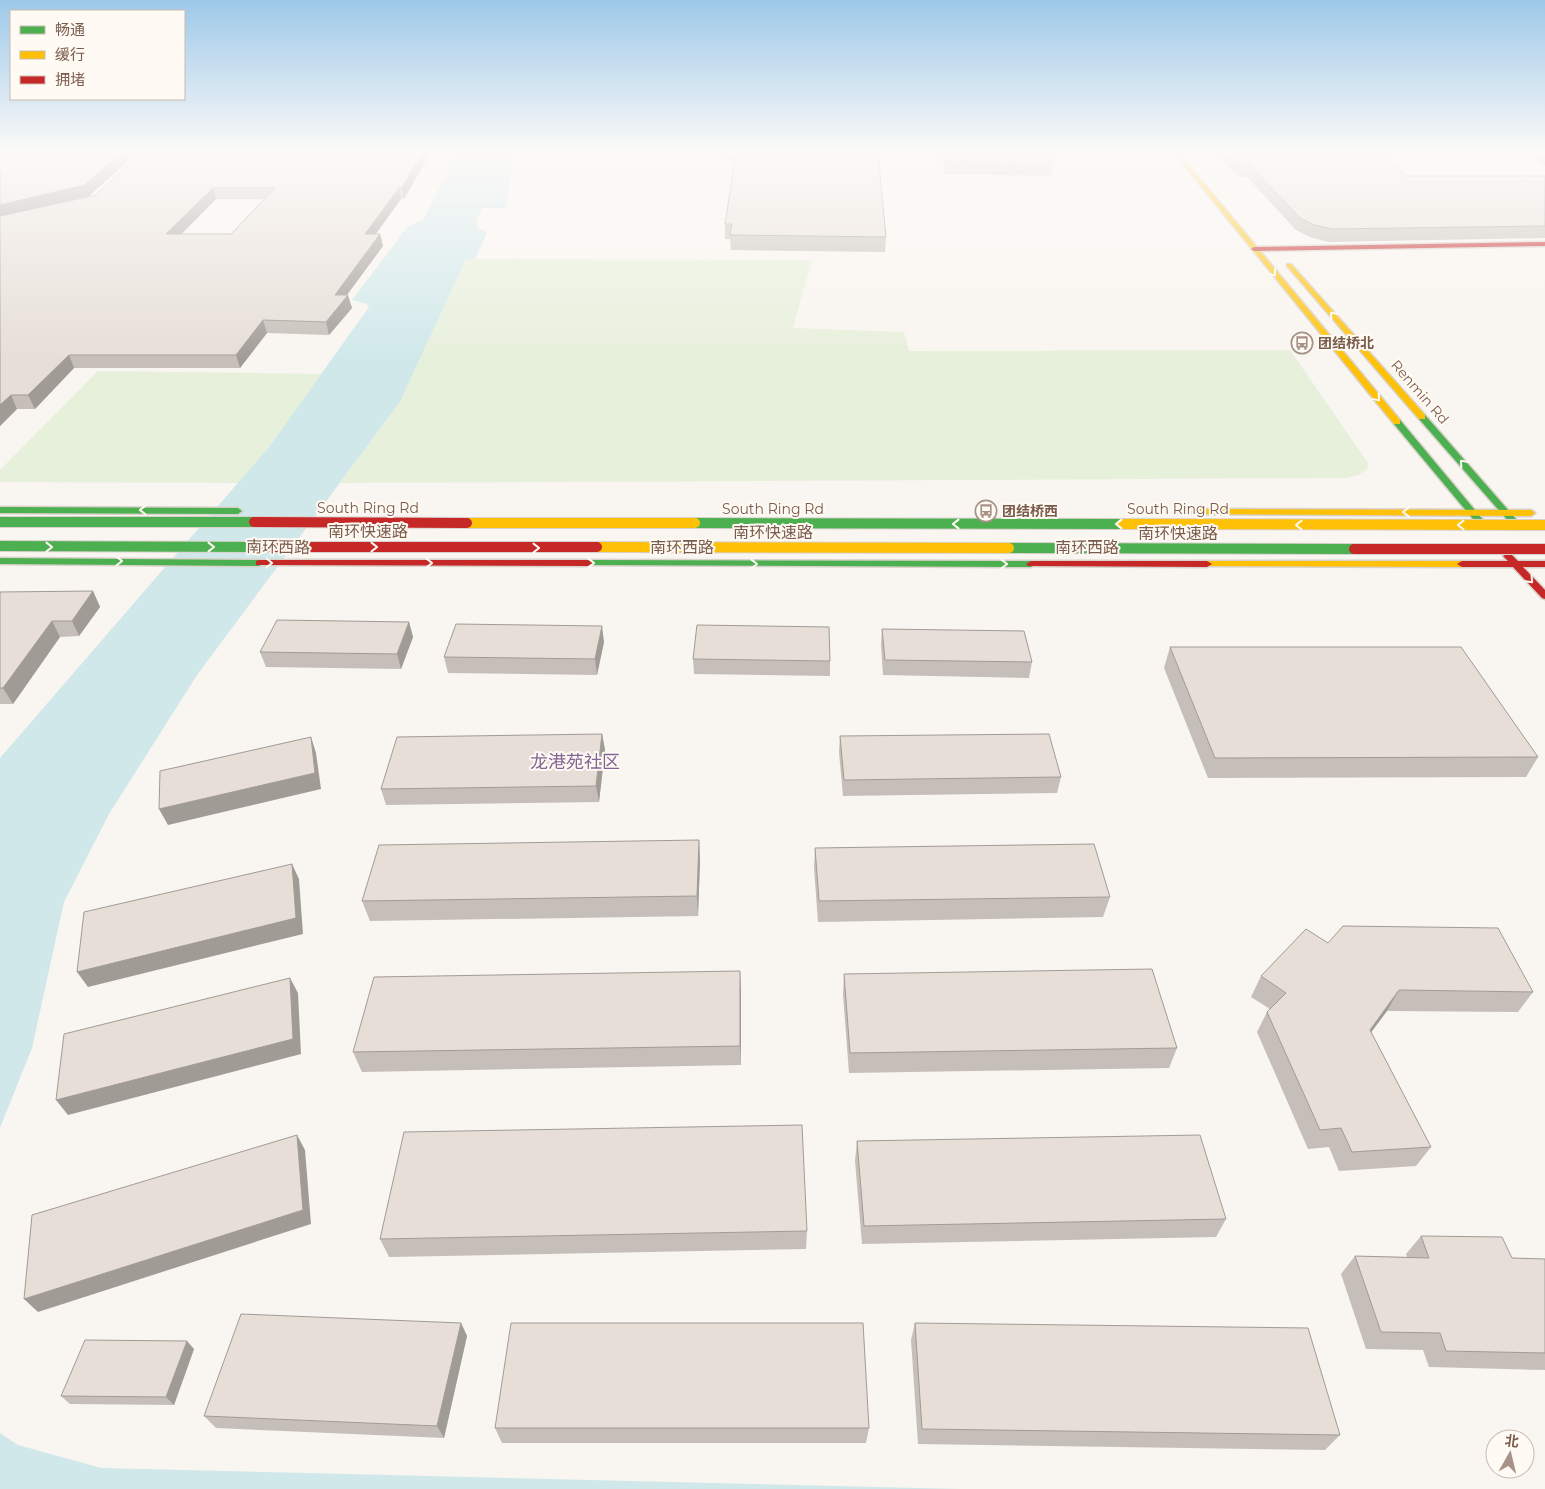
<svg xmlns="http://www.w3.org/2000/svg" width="1545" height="1489" font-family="Montserrat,'Noto Sans SC',sans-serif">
  <rect width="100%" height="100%" fill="#f9f5f0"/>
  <!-- green -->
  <g fill="#e7f0db">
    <path d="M466 259 812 260 793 328 904 332 909 351 1290 350 1368 463 1367 469 1358 475 1346 478 340 483 400 402Z"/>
    <path d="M98 371 322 374 269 447 238 483 0 482V470Z"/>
  </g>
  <!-- water -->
  <g fill="#d0e8ea">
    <path d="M457 153H514L506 208H482L476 222 478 229 486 231V235L475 259H466L400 402 197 675 109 814 64 902 32 1048 0 1128V758L269 447 369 307 367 304 352 300 406 229 410 225 423 220Z"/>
    <path d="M0 1433 18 1445 101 1468 961 1489H0Z"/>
  </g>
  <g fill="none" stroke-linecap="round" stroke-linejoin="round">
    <!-- fast casing -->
    <g stroke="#d9d2cb" stroke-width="3">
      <g id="fast">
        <path d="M1419 415H1425L1516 519V523H1510L1419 419Z"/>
        <path d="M1394 420H1400L1484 521V525H1478L1394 424Z"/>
        <path d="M0 507 238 508 242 511 238 514 0 513Z"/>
        <path d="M0 558 259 560 264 563 259 566 0 564Z"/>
        <path d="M588 560 1031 561 1036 564 1031 567 585 565 583 563Z"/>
      </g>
    </g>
    <!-- slow casing -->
    <g stroke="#d9d2cb" stroke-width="3">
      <g id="slow">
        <path d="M1174 153H1179L1400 420V424H1394Z"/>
        <path d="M1287 264H1291L1425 415V419H1419L1287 266Z"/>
        <path d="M1196 509 1531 510 1535 513 1531 516 1193 514 1192 512Z"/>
        <path d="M1207 561H1462L1467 564 1462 567 1204 566 1202 564Z"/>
      </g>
    </g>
    <!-- jam casing -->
    <g stroke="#d9d2cb" stroke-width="3">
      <g id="jam">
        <path d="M1545 242V246L1254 251 1251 249 1254 247Z"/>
        <path d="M1508 553 1511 554 1518 561H1545V567H1523L1545 590V599L1542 598 1513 567H1462L1457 564 1462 561H1508L1503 556Z"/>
        <path d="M259 560H588L593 563 588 566 256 565V561Z"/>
        <path d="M1031 561H1207L1212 564 1207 567 1028 566 1026 564Z"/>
      </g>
    </g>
    <!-- fast -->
    <use href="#fast" fill="#4caf50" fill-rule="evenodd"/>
    <!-- slow -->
    <use href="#slow" fill="#ffc107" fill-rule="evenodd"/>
    <!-- jam -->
    <use href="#jam" fill="#c62828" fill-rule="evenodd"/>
    <!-- fast-bridge casing -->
    <g stroke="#dad1cc" stroke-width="12" stroke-linecap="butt">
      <g id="fast-bridge">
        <path d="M0 522H254"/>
        <path d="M695 523 1122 524"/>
        <path d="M0 546 260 547"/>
        <path d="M1009 548 1354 549"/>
      </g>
    </g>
    <!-- slow-bridge casing -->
    <g stroke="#dad1cc" stroke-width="12" stroke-linecap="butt">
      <g id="slow-bridge">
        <path d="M467 523H695"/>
        <path d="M1122 524 1545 525"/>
        <path d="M597 547 1009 548"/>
      </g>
    </g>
    <!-- jam-bridge casing -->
    <g stroke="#dad1cc" stroke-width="12" stroke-linecap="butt">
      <g id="jam-bridge">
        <path d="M254 522 467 523"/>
        <path d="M260 547H597"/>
        <path d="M1354 549H1545"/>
      </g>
    </g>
    <!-- fast-bridge -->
    <use href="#fast-bridge" stroke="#4caf50" stroke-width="10"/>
    <!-- slow-bridge -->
    <use href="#slow-bridge" stroke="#ffc107" stroke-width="10"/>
    <!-- jam-bridge -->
    <use href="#jam-bridge" stroke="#c62828" stroke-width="10"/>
  </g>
  <!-- wall -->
  <g fill="#c6bfb9" fill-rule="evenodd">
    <path d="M722 153H878L886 237 885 252 731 250 730 239H725V224L735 160 722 159Z"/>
    <path d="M941 153H1049L1053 163 1051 176 945 174Z"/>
    <path d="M1217 153H1380L1407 176H1545V238L1328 242 1310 237 1296 230 1247 177H1238Z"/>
    <path d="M1537 153H1545V166L1535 158Z"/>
    <path d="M0 155 89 196 426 161 404 199H401L376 234H380L383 246 347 295 352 308 329 335 267 333 240 368H74L35 409H17L0 426ZM216 199H265L231 234H182Z"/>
    <path d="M93 591 100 607 79 636 60 637 13 704H0V592Z"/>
    <path d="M409 622 413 637 401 669 266 667 260 652Z"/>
    <path d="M882 629 1032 662 1029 678 883 675 881 645Z"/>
    <path d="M604 642 597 675 448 673 444 657Z"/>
    <path d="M1170 647 1538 757 1526 777 1208 778 1164 668Z"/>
    <path d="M693 659 830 661V676L694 674Z"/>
    <path d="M602 734 605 750 599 802 386 805 381 789Z"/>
    <path d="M840 736 1061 777 1057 793 843 796 839 752Z"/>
    <path d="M699 840 700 861 698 916 370 921 362 901Z"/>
    <path d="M815 848 1110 897 1103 917 818 922 814 868Z"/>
    <path d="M1328 943 1533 992 1518 1012 1387 1011 1371 1032 1431 1147 1416 1166 1339 1171 1329 1147 1308 1149 1257 1032 1267 1012 1270 1009 1251 997 1261 976Z"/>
    <path d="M740 971 741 1065 362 1072 353 1052Z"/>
    <path d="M844 974 1177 1048 1169 1068 849 1073 843 995Z"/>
    <path d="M857 1141 1226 1219 1216 1237 862 1244 855 1161Z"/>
    <path d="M807 1231 806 1249 389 1257 380 1239Z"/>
    <path d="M1421 1236 1512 1258 1545 1259V1370L1429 1367 1423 1350 1366 1349 1341 1274 1355 1256 1407 1257 1406 1254Z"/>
    <path d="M461 1323 467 1336 444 1438 216 1428 204 1416Z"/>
    <path d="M915 1323 1340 1435 1325 1450 918 1444 911 1340Z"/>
    <path d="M194 1349 174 1405 70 1404 61 1396Z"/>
    <path d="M495 1428H869L866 1443H502Z"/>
  </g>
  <!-- shaded-wall -->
  <g fill="#a19b96">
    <path d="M121 153H137L89 196 0 217V205Z"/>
    <path d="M422 153H431L426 161 404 199 402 188Z"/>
    <path d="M213 188 216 199 170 245 166 234Z"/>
    <path d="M399 188 401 199 367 246 365 234Z"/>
    <path d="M380 234 383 246 338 307 335 295Z"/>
    <path d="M348 295 352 308 329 335 326 322Z"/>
    <path d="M263 320 267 333 240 368 236 355Z"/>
    <path d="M69 355 74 368 35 409 28 395Z"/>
    <path d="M11 395 17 409 0 426V405Z"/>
    <path d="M93 591 100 607 79 636 72 621Z"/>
    <path d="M52 621 60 637 13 704 3 688Z"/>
    <path d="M409 622 413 637 401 669 397 654Z"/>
    <path d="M602 626 604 642 597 675 595 659Z"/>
    <path d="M602 734 605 750 599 802 596 786Z"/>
    <path d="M311 737 316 753 321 789 168 825 159 809Z"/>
    <path d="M699 840 700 861 698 916 697 896Z"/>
    <path d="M292 864 299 879 303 934 88 987 77 972Z"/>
    <path d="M740 971 741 991V1065L740 1046Z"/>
    <path d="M290 978 298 993 301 1054 68 1115 56 1100Z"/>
    <path d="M1399 990 1387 1011 1358 1050 1370 1030Z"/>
    <path d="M297 1135 305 1150 311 1224 38 1312 24 1299Z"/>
    <path d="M461 1323 467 1336 444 1438 437 1426Z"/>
    <path d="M187 1341 194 1349 174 1405 166 1397Z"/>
  </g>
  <!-- building -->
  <g fill="#e6ded7" stroke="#a19b96" fill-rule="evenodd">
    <path d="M3 153H121L85 185 0 205V175L2 173H0V155Z"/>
    <path d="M141 153H422L402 188H399L365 234H380L335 295H348L326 322 263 320 236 355H69L28 395H11L0 405V216L96 195ZM213 188H275L231 234H166Z"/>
    <path d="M736 153H878L886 237 730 235 732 224H725Z"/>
    <path d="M945 153H1049L1053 163 946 161Z"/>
    <path d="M1230 153H1380L1407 176H1545V226L1332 229 1314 225 1300 218 1250 165H1241Z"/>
    <path d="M93 591 72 621H52L3 688H0V592Z"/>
    <path d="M277 620 409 622 397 654 260 652Z"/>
    <path d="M456 624 602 626 595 659 444 657Z"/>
    <path d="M697 625 829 627 830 661 693 659Z"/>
    <path d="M882 629 1024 631 1032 662 885 660Z"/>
    <path d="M1170 647H1461L1538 757 1215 758Z"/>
    <path d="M602 734 596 786 381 789 397 737Z"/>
    <path d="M1049 734 1061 777 844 780 840 736Z"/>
    <path d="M311 737 315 773 159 809 160 771Z"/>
    <path d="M699 840 697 896 362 901 379 845Z"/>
    <path d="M1094 844 1110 897 819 901 815 848Z"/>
    <path d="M292 864 296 918 77 972 84 912Z"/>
    <path d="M1343 926 1498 928 1533 992 1399 990 1370 1030 1431 1147 1352 1152 1341 1128 1320 1130 1267 1012 1286 993 1261 976 1306 929 1328 943Z"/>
    <path d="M1152 969 1177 1048 850 1053 844 974Z"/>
    <path d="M740 971V1046L353 1052 374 977Z"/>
    <path d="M290 978 293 1039 56 1100 64 1034Z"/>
    <path d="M802 1125 807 1231 380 1239 404 1132Z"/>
    <path d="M297 1135 303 1210 24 1299 32 1215Z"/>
    <path d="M1200 1135 1226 1219 864 1226 857 1141Z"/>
    <path d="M1421 1236 1502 1237 1512 1258 1545 1259V1353L1446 1351 1440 1333 1381 1332 1355 1256 1429 1258Z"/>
    <path d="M241 1314 461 1323 437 1426 204 1416Z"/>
    <path d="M511 1323H863L869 1428H495Z"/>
    <path d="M915 1323 1308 1328 1340 1435 922 1429Z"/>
    <path d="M85 1340 187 1341 166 1397 61 1396Z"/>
  </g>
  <!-- one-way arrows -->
  <defs><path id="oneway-chevron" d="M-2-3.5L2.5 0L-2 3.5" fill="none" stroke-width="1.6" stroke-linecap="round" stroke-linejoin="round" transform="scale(1.25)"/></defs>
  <g stroke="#fffaf3">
    <use href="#oneway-chevron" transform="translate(1273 273) rotate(51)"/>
    <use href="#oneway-chevron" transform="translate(1333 315) rotate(-131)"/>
    <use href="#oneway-chevron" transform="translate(1377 398) rotate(50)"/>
    <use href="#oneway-chevron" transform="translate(1463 463) rotate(-131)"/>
    <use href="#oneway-chevron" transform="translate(143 510) rotate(-180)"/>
    <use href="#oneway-chevron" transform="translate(1406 512) rotate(-180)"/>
    <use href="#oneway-chevron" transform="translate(956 524) rotate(-180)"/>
    <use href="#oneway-chevron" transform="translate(1119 524) rotate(-180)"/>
    <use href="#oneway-chevron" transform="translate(1299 525) rotate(-180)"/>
    <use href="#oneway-chevron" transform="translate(1461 525) rotate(-180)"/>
    <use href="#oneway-chevron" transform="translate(49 547)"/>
    <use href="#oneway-chevron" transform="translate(211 547)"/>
    <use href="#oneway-chevron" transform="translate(374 547)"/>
    <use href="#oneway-chevron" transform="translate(536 548)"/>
    <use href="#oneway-chevron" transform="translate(119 561)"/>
    <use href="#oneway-chevron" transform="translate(269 563) rotate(1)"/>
    <use href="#oneway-chevron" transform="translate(429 563)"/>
    <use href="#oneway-chevron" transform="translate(591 563)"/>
    <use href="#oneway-chevron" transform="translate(754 564)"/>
    <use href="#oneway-chevron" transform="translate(1004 564)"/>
    <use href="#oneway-chevron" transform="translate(1530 580) rotate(47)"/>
  </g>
  <!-- sky -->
  <linearGradient id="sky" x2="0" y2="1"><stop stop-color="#9ec9e9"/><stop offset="0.42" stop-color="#fcfaf8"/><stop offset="1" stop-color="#fcfaf8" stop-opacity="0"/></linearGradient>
  <rect width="1545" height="362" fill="url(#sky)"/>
  <!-- icons -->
  <defs>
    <g id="bus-ring" transform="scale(1.125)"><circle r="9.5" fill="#fffaf3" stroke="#a69286" stroke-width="1.5"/><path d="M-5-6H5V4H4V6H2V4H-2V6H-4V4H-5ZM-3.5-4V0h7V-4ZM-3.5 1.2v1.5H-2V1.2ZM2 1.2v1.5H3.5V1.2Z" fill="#a69286"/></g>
  </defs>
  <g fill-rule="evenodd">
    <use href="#bus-ring" x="1302" y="343"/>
    <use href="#bus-ring" x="986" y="511"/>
  </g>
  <g text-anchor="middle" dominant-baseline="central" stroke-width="4" stroke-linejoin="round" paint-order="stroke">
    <!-- far-poi labels -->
    <g font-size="14" font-weight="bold" fill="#7a5c4d" stroke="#fffaf3" text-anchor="start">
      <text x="1318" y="343">团结桥北</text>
      <text x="1002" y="511">团结桥西</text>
    </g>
    <!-- far-street labels -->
    <g font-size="14" fill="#7a5c4d" stroke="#fffaf3">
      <text transform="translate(1420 392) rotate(49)">Renmin Rd</text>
      <text x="368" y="508">South Ring Rd</text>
      <text x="773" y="509">South Ring Rd</text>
      <text x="1178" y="509">South Ring Rd</text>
    </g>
    <!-- street labels -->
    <g font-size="16" fill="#7a5c4d" stroke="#fffaf3">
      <text x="368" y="531">南环快速路</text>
      <text x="773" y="532">南环快速路</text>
      <text x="1178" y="533">南环快速路</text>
      <text transform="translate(278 547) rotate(1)">南环西路</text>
      <text x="682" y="547">南环西路</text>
      <text x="1087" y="547">南环西路</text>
    </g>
    <!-- neighbourhood labels -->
    <g font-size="18" fill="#846695" stroke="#fffaf3">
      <text x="575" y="762">龙港苑社区</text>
    </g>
  </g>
  <!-- legend -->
  <rect x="10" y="10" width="175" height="90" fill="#fffaf3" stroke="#cabbb1"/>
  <rect x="20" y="26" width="25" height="8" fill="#4caf50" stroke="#cabbb1"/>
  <text x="55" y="35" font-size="15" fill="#7a5c4d">畅通</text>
  <rect x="20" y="51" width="25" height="8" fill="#ffc107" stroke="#cabbb1"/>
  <text x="55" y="60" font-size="15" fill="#7a5c4d">缓行</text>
  <rect x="20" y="76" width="25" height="8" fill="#c62828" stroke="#cabbb1"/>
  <text x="55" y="85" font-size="15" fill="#7a5c4d">拥堵</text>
  <!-- north arrow -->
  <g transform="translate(1510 1454) rotate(8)"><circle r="24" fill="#fffaf3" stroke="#cabbb1"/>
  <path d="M0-4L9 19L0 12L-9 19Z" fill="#a69286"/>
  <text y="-8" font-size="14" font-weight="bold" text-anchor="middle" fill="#7a5c4d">北</text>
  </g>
</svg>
